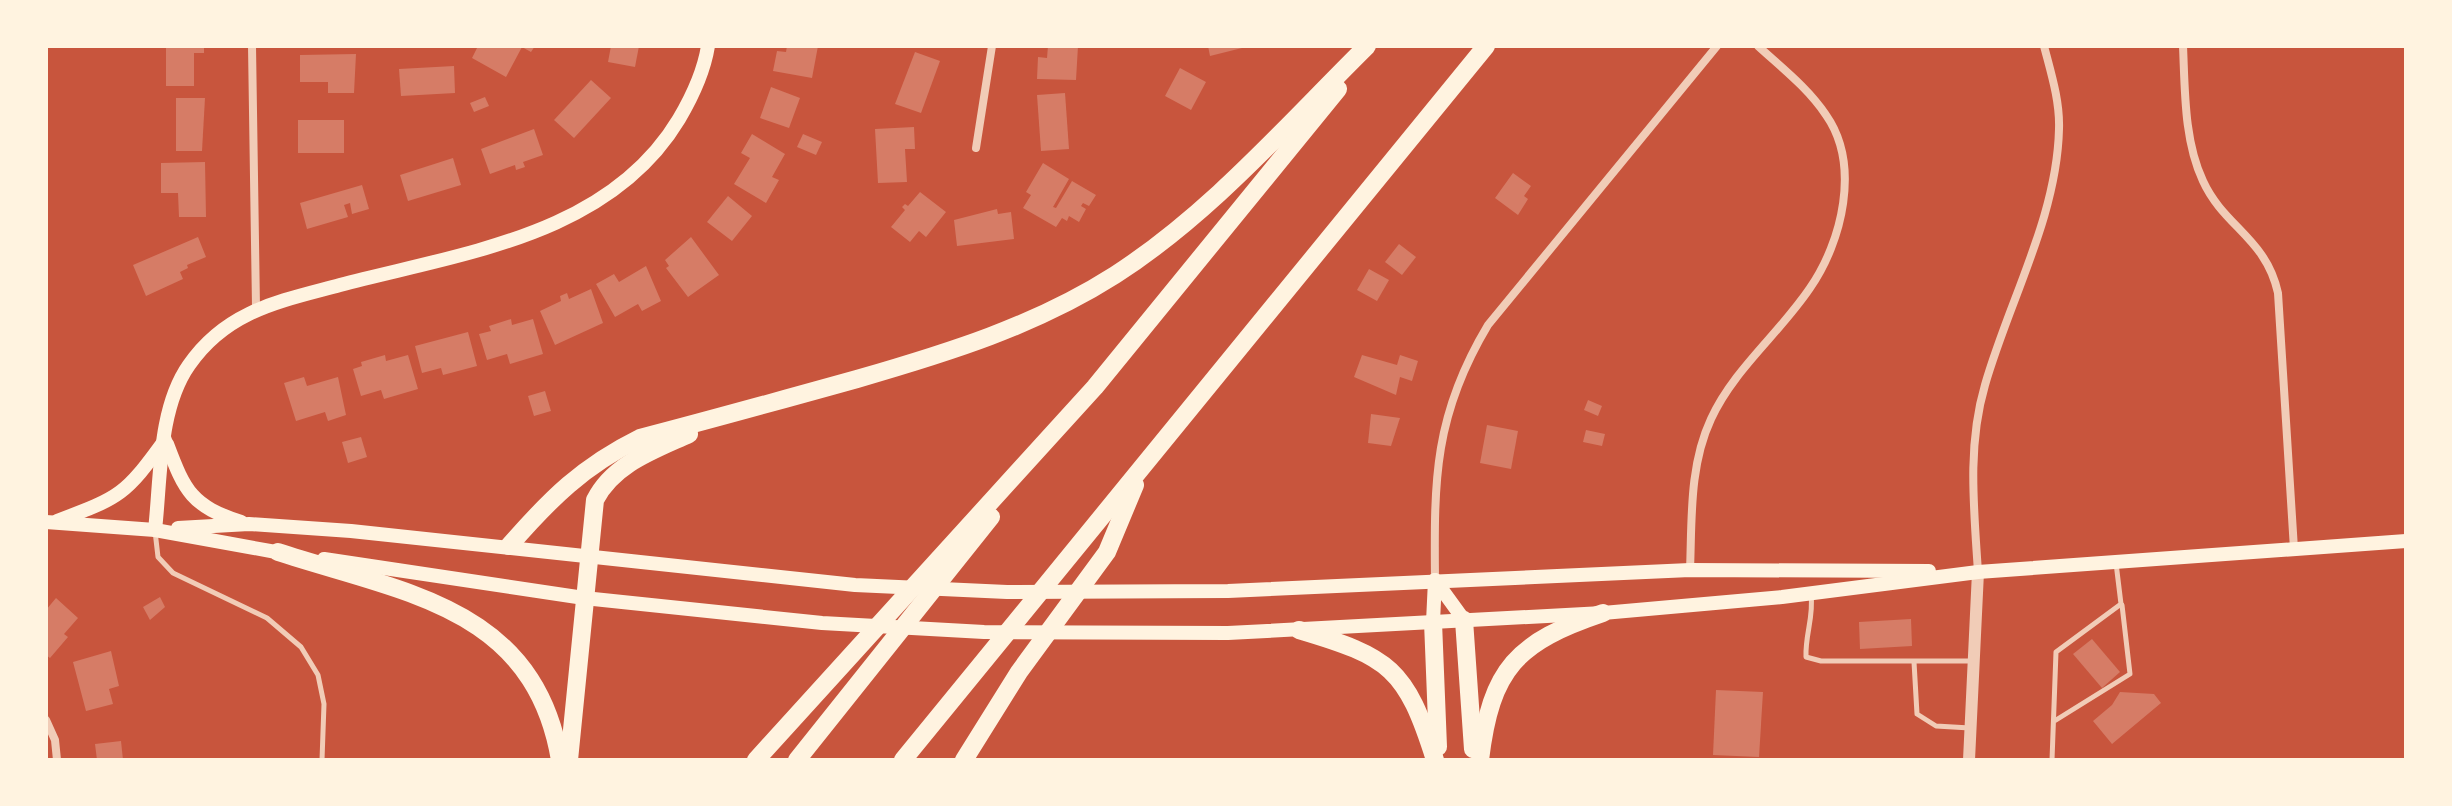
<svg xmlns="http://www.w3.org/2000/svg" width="2452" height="806" font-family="'PT Sans Narrow',sans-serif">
  <rect width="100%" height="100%" fill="#c8553d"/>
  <!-- building -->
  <g fill="#d67c66">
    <path d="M166 46H204V53H194V86H166Z"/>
    <path d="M478 46H535L531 52 522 47 506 77 472 58Z"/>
    <path d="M611 46H639L635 67 608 62Z"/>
    <path d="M787 46H818L812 78 773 71 777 51 786 52Z"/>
    <path d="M1048 46H1078L1076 80 1037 79 1038 57 1047 58Z"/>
    <path d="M1208 46H1245L1246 47 1210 56Z"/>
    <path d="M915 52 940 61 921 113 895 104Z"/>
    <path d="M356 54 354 93H328V82H300V55Z"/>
    <path d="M454 66 455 93 401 96 399 69Z"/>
    <path d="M1180 68 1206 82 1191 110 1165 96Z"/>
    <path d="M591 80 611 98 574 138 554 120Z"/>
    <path d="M771 87 800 98 789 128 760 118Z"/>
    <path d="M1065 93 1069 149 1041 151 1037 95Z"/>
    <path d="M485 97 489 106 474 112 470 103Z"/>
    <path d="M176 98H205L202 151H176Z"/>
    <rect x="298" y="120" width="46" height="33"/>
    <path d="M914 127 915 149H905L907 182 878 183 875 129Z"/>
    <path d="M534 129 543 155 523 162 525 167 516 170 515 165 490 174 481 149Z"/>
    <path d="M752 134 785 154 772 177 779 180 766 203 734 184 750 158 741 153Z"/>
    <path d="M803 134 822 142 816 155 797 147Z"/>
    <path d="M453 158 461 185 408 201 400 175Z"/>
    <path d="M205 162 206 217H179L178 193H161V163Z"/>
    <path d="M1043 163 1069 179 1053 207 1056 208 1072 181 1096 195 1089 206 1083 203 1081 206 1086 209 1079 222 1069 216 1067 221 1062 218 1056 227 1023 208 1031 195 1026 192Z"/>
    <path d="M1513 173 1531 186 1524 196 1528 199 1518 215 1495 198Z"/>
    <path d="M362 185 369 209 352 214 350 203 344 205 348 217 307 229 300 203Z"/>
    <path d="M920 192 946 212 926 237 919 231 910 242 891 227 905 210 902 207 905 204 908 206Z"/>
    <path d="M728 196 752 216 732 241 707 222Z"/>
    <path d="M997 209 998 214 1011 212 1014 239 957 246 954 220Z"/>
    <path d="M198 237 206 257 187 265 188 268 180 272 183 279 146 296 133 265Z"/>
    <path d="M691 237 719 275 688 297 666 268 669 266 665 260Z"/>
    <path d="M1399 244 1416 257 1402 275 1385 262Z"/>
    <path d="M646 266 661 301 642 311 638 304 615 317 596 284 614 274 619 282Z"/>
    <path d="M1369 269 1389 280 1377 301 1357 290Z"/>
    <path d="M591 289 603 323 555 345 540 311 561 301 560 296 567 293 569 299Z"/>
    <path d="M511 319 512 325 533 319 543 354 510 364 507 354 487 360 479 334 491 331 489 326Z"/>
    <path d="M468 332 477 366 443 375 441 368 422 373 415 346Z"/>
    <path d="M385 355 386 361 408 355 418 389 384 399 381 390 361 396 353 369 362 366 361 362Z"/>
    <path d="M1362 355 1397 365 1400 355 1418 361 1412 381 1400 377 1396 395 1354 377Z"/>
    <path d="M304 377 307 386 338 377 346 415 328 421 325 412 296 421 284 383Z"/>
    <path d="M545 391 551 411 534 416 528 396Z"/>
    <path d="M1588 400 1602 406 1598 416 1584 410Z"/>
    <path d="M1371 414 1400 418 1391 446 1368 443Z"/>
    <path d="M1487 425 1518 431 1511 469 1480 463Z"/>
    <path d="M1586 430 1605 434 1602 446 1583 442Z"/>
    <path d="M361 437 367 457 348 463 342 442Z"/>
    <path d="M160 597 165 607 150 620 143 607Z"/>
    <path d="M56 598 78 618 64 634 68 637 50 658 46 655V610Z"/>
    <path d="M1911 619 1912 646 1860 649 1859 622Z"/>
    <path d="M2092 639 2120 672 2102 688 2073 654Z"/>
    <path d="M111 651 119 686 109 689 113 704 86 711 73 662Z"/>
    <path d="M1716 690 1763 692 1759 757 1713 755Z"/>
    <path d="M2120 692 2154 694 2161 703 2112 744 2093 721 2112 705Z"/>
    <path d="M121 741 123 760H97L95 744Z"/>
  </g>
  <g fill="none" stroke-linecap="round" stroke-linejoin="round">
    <!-- service -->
    <g stroke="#f1ccb7" stroke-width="5">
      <path d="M155 531 158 557 173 573 267 618 301 647 318 675 324 704 322 760"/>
      <path d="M1811 595C1814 616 1805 635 1806 657L1821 661H1973"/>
      <path d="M1914 662 1917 714 1936 726 1970 728"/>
      <path d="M2056 720 2130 674 2122 605"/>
      <path d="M2052 760 2056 652 2121 604 2116 563"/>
    </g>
    <!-- minor -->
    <g stroke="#f1ccb7" stroke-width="8">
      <path d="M252 46 256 307"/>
      <path d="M2183 46C2185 90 2184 141 2203 181 2224 227 2266 238 2278 293L2294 549"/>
      <path d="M976 148 992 46"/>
      <path d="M1690 570C1692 520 1689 466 1711 419 1734 369 1779 334 1810 288 1842 242 1861 165 1826 115 1808 88 1782 68 1758 46"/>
      <path d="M1978 572C1974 509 1967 446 1985 385 2009 301 2057 217 2059 129 2060 101 2051 73 2044 46"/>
      <path d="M1435 580C1434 479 1434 415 1488 325L1717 46"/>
      <path d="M46 720 55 740 57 760"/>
    </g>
    <!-- tertiary -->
    <path stroke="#f1ccb7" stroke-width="12" d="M1969 760 1978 572"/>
    <!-- secondary -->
    <g stroke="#fff3e0" stroke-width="14">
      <path d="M167 444C185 492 192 506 241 522"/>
      <path d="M57 521C121 497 125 495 165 440"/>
      <path d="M46 522 155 530 287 554"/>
      <path d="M178 528 249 524 351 531 855 585 1007 592 1228 591 1690 570 1929 571"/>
      <path d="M155 530C161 478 158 409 189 365 227 310 281 301 340 285 461 253 609 236 679 119 692 97 704 71 708 46"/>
      <path d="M324 559 584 598 822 623 984 632 1228 633 1603 613 1782 597 1978 572 2406 541"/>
      <path d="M1435 580 1464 620"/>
      <path d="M1433 622 1435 580"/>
    </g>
    <!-- motorway -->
    <g stroke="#fff3e0" stroke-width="18">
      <path d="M509 546C550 499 583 466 640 438 713 419 785 399 857 379 947 353 1035 326 1115 275 1210 214 1287 125 1367 46"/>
      <path d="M278 552C403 593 534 606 560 760"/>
      <path d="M1464 620 1473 749"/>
      <path d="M1433 622 1438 747"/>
      <path d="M1299 630C1390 657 1406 668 1435 760"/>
      <path d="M569 760 595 500C613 464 654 450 689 434"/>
      <path d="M756 760 1095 387 1338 89"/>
      <path d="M797 760 991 517"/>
      <path d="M903 760 1486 46"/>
      <path d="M964 760 1019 672 1107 552 1135 485"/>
      <path d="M1480 760C1491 668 1517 642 1603 613"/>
    </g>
  </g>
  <!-- border -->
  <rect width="2452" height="806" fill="none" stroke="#fff3e0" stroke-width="96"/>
</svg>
